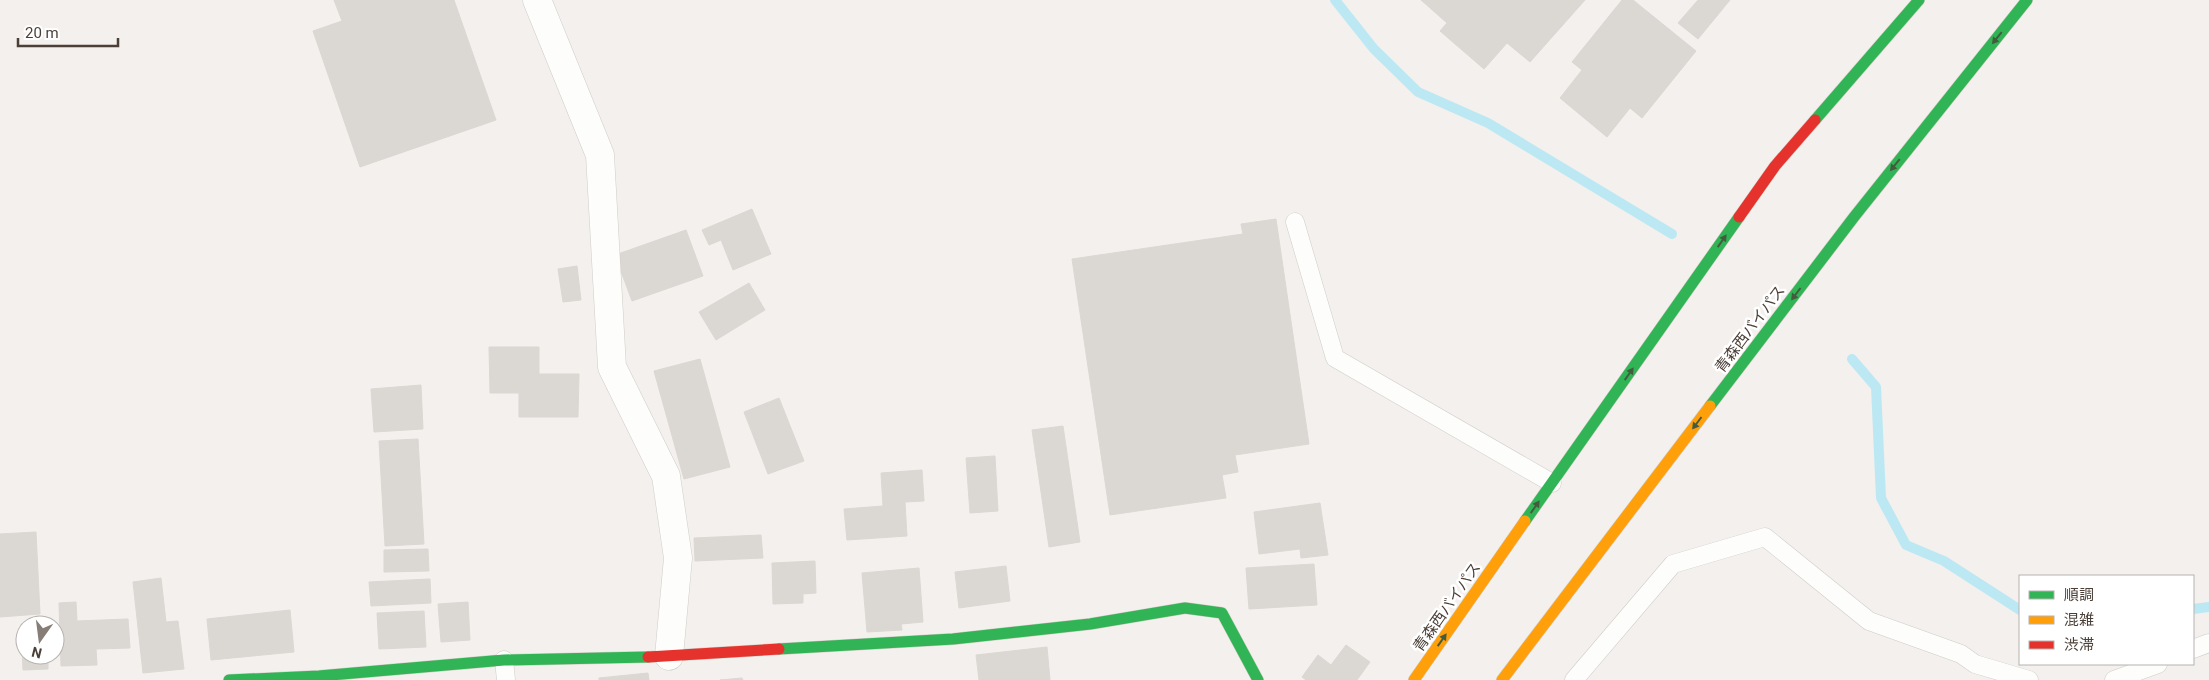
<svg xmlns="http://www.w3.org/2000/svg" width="2209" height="680" font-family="Roboto,'Noto Sans JP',sans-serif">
  <rect width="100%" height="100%" fill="#f3f0ed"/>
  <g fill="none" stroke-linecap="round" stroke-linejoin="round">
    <!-- stream -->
    <g stroke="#bce8f3" stroke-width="10">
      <path d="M1335 0 1374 49 1418 92 1488 123 1672 234"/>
      <path d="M1852 359 1876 387 1881 498 1906 545 1944 561 2020 610"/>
      <path d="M2193 609 2209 607"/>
    </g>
  </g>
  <!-- building -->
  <g fill="#dbd7d3" stroke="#dcd7d3">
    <path d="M334 0H454L496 120 360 167 313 31 342 21Z"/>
    <path d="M1421 0H1585L1530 62 1507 43 1484 69 1440 31 1447 23Z"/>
    <path d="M1622 0H1633L1696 51 1642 118 1630 108 1607 137 1560 98 1582 70 1572 62Z"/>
    <path d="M1698 0H1730L1698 39 1678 23Z"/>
    <path d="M752 209 771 254 733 270 721 240 709 245 702 230Z"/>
    <path d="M1276 219 1309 444 1235 455 1238 472 1222 475 1226 498 1110 515 1072 259 1243 234 1241 224Z"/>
    <path d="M686 230 703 276 632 301 615 255Z"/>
    <path d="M577 266 581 300 563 302 558 269Z"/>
    <path d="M749 283 765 310 716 340 699 312Z"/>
    <path d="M489 347H539V374H579L578 417H519V393H490Z"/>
    <path d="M700 359 730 467 684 479 654 371Z"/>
    <path d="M421 385 423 429 374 432 371 389Z"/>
    <path d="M779 398 804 461 768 474 744 412Z"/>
    <path d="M1063 426 1080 542 1049 547 1032 430Z"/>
    <path d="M418 439 424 544 385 546 379 441Z"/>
    <path d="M995 456 998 511 970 513 966 458Z"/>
    <path d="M922 470 924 501 905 502 907 536 847 540 844 509 883 506 881 473Z"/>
    <path d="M1320 503 1328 555 1301 558 1300 549 1259 554 1254 512Z"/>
    <path d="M36 532 40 614 0 617V534Z"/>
    <path d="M761 535 763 558 695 561 694 538Z"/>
    <path d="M428 549 429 571 384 572V550Z"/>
    <path d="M815 561 816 593 803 594V603L773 604 772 563Z"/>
    <path d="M1314 564 1317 605 1249 609 1246 568Z"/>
    <path d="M1006 566 1010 601 959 608 955 572Z"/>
    <path d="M919 568 923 622 901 624 902 630 867 632 862 573Z"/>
    <path d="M161 578 166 622 178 621 184 669 143 673 133 582Z"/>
    <path d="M430 579 431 603 371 606 369 582Z"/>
    <path d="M76 602 77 621 128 619 130 648 96 649 97 665 61 666 59 603Z"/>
    <path d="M468 602 470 640 441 642 438 604Z"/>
    <path d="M290 610 294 652 211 660 207 619Z"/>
    <path d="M424 611 426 647 379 649 377 613Z"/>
    <path d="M47 622V625H25V655H48V669L23 670 21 624Z"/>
    <path d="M1346 645 1370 662 1357 680H1306L1302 677 1318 655 1331 665Z"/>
    <path d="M1047 647 1050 680H979L976 655Z"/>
    <path d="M648 673 649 680H599V678Z"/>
    <path d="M742 678 743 680H720Z"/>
  </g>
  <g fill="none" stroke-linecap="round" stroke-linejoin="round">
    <!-- lane casing -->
    <g stroke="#d0ccc9" stroke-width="19">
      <g id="lane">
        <path d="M1295 222 1335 358 1552 483"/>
        <path d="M2193 649 2209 643"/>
        <path d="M504 660 506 680"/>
        <path d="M1574 680 1673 564 1765 537 1869 621 1961 654 1975 664 2029 680"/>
        <path d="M2114 680 2158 664"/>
      </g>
    </g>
    <!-- street casing -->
    <g stroke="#d0ccc9" stroke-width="29">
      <path id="street" d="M537 0 600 155 612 367 666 476 678 558 669 656"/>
    </g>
    <!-- fast casing -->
    <g stroke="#d4cdc5" stroke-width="12">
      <g id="fast">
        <path d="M1815 120 1919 0"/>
        <path d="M1710 406 1854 217 2027 0"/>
        <path d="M1525 521 1739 217"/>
        <path d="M779 649 953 639 1090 624 1185 608 1222 613 1258 680"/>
        <path d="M229 680 319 676 504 660 648 657"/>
      </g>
    </g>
    <!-- slow casing -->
    <g stroke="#d4cdc5" stroke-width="12">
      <g id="slow">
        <path d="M1414 680 1525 521"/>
        <path d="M1502 680 1710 406"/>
      </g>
    </g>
    <!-- jam casing -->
    <g stroke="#d4cdc5" stroke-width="12">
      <g id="jam">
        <path d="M1739 217 1775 166 1815 120"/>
        <path d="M648 657 779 649"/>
      </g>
    </g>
    <!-- lane -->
    <use href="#lane" stroke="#fdfdfc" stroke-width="18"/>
    <!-- street -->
    <use href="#street" stroke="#fdfdfc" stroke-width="28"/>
    <!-- fast -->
    <use href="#fast" stroke="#30b455" stroke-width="11"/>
    <!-- slow -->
    <use href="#slow" stroke="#ff9f0a" stroke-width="11"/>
    <!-- jam -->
    <use href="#jam" stroke="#e5322d" stroke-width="11"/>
  </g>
  <!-- one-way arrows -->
  <defs><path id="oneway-solid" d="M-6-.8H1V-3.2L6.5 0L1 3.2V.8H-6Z" transform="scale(1.25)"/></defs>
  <g fill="#445c3e">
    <use href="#oneway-solid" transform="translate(1997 38) rotate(129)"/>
    <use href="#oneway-solid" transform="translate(1895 165) rotate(129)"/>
    <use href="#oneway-solid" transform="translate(1722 241) rotate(-55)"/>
    <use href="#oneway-solid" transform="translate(1796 294) rotate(127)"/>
    <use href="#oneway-solid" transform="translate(1629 374) rotate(-55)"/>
    <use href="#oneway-solid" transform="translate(1697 423) rotate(127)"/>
    <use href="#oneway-solid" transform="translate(1535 507) rotate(-55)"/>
    <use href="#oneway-solid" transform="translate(1442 640) rotate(-55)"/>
  </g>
  <g text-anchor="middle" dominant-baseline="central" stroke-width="5" stroke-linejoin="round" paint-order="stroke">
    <!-- street labels -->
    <g font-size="15" fill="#4b3f37" stroke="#fff">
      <text transform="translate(1750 329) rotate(-53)">青森西バイパス</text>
      <text transform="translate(1447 607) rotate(-55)">青森西バイパス</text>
    </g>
  </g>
  <!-- legend -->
  <rect x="2019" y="575" width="175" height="90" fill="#ffffff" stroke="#b7b2af"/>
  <rect x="2029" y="591" width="25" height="8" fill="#30b455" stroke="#b7b2af"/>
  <text x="2064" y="600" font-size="15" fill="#4b3f37">順調</text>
  <rect x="2029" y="616" width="25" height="8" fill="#ff9f0a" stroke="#b7b2af"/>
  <text x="2064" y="625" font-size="15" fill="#4b3f37">混雑</text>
  <rect x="2029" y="641" width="25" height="8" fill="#e5322d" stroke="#b7b2af"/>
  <text x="2064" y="650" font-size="15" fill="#4b3f37">渋滞</text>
  <!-- north arrow -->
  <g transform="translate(40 640) rotate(194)"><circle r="24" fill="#ffffff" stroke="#b7b2af"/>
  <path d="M0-4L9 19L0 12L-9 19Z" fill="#867d77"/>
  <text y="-8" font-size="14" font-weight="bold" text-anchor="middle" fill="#4b3f37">N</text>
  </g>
  <!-- scale -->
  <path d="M18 38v8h100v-8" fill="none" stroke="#4b3f37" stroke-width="2.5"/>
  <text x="25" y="38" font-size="15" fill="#4b3f37" stroke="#ffffff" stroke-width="4" paint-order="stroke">20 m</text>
</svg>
